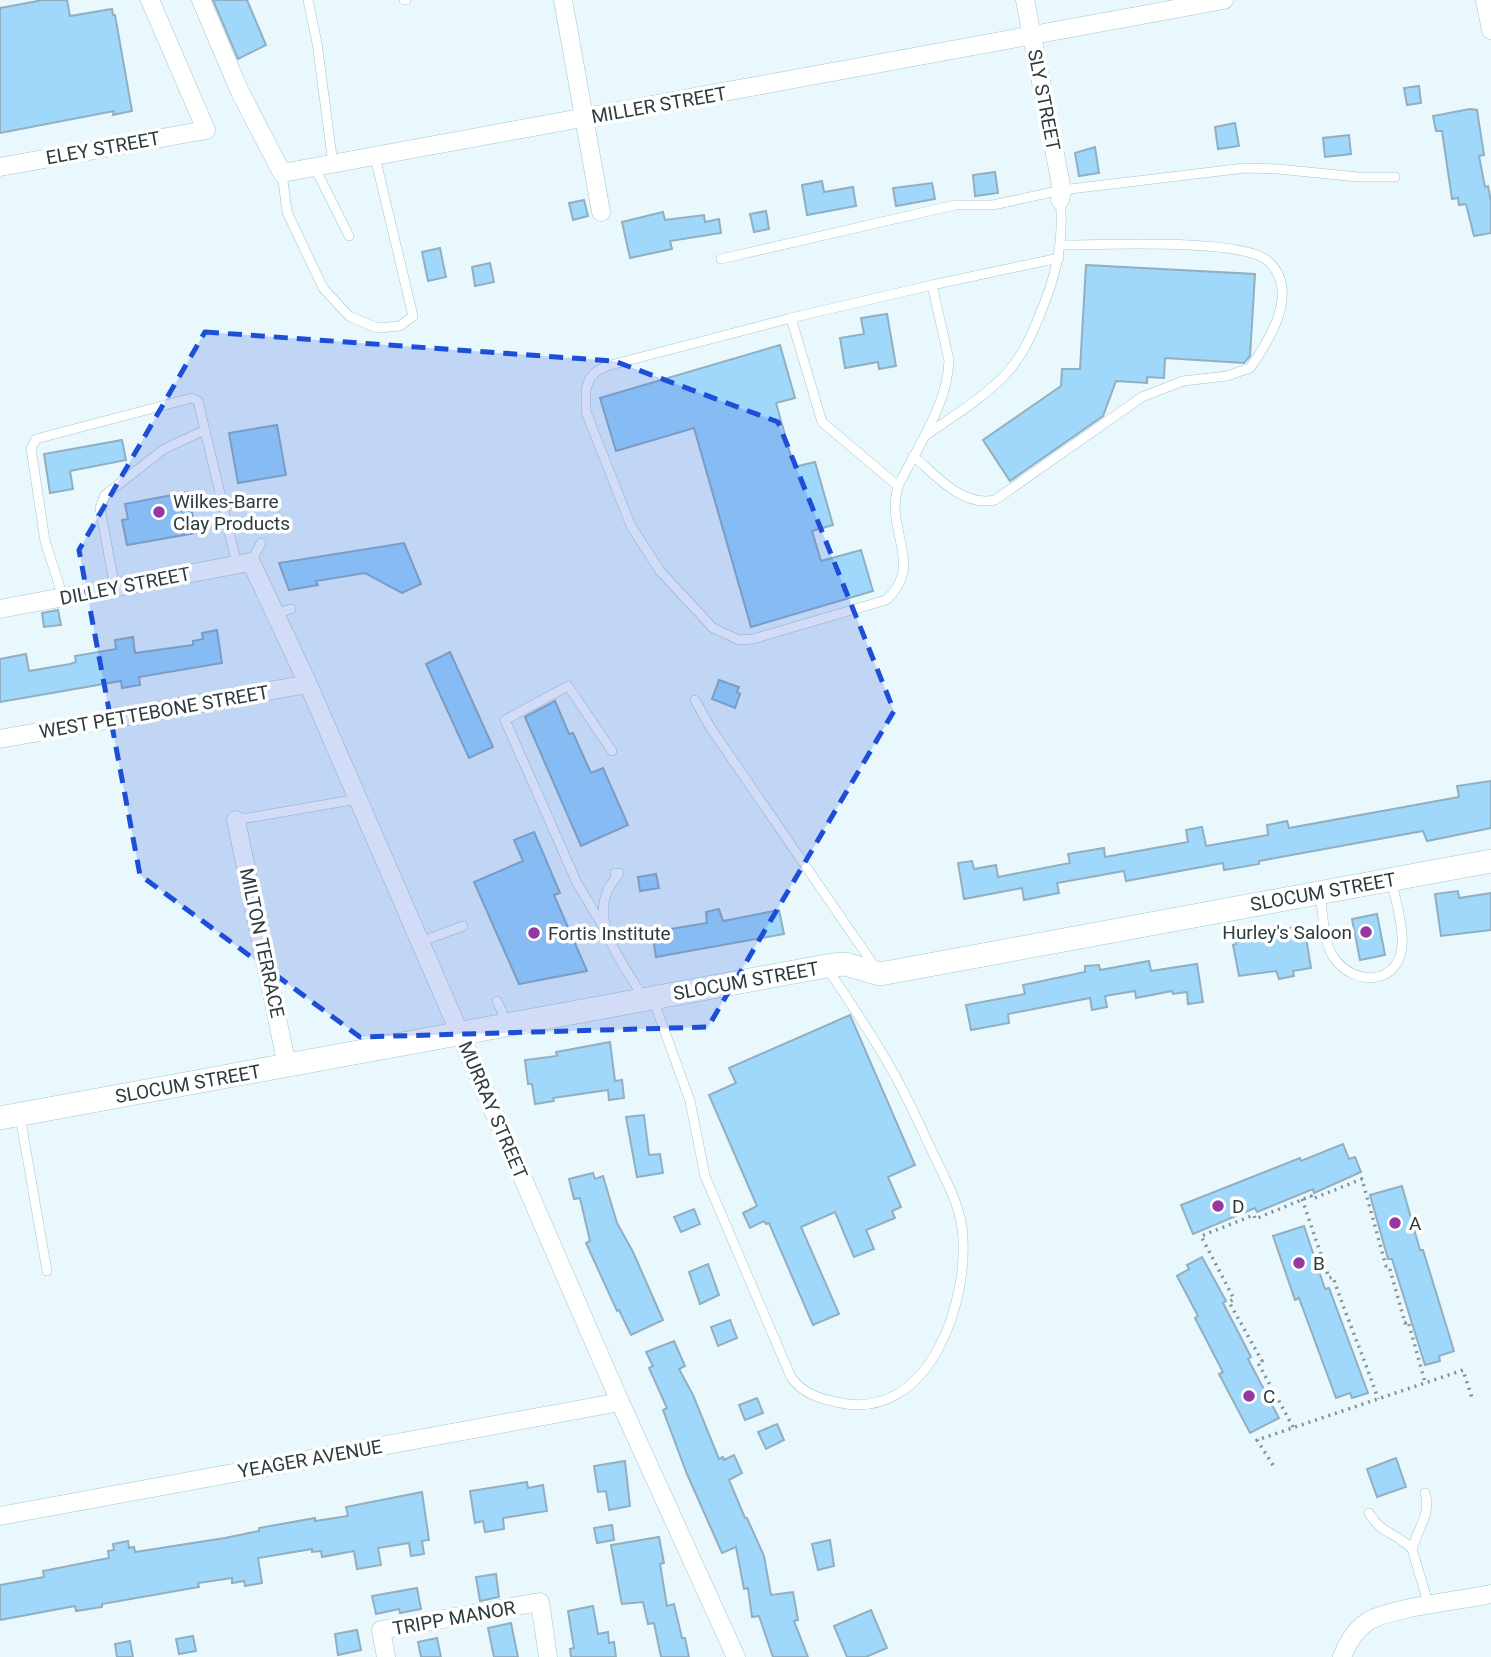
<svg xmlns="http://www.w3.org/2000/svg" width="1491" height="1657" font-family="Roboto,sans-serif">
  <rect width="100%" height="100%" fill="#e9f8fc"/>
  <!-- building -->
  <g fill="#a0d8fb" stroke="#92afc2" stroke-width="2">
    <path d="M43 0H67L70 16 112 9 113 15H115L132 111 113 115 114 111 0 133V8Z"/>
    <path d="M213 0H247L266 45 238 59Z"/>
    <path d="M1419 86 1421 103 1407 105 1404 88Z"/>
    <path d="M1470 109 1477 110 1484 155 1479 156 1485 187 1488 186 1491 202V233L1474 236 1466 204 1459 205 1458 198 1452 199 1442 131H1436L1433 116Z"/>
    <path d="M1235 123 1239 146 1218 149 1215 127Z"/>
    <path d="M1349 135 1351 154 1325 157 1323 138Z"/>
    <path d="M1095 147 1099 173 1079 176 1075 153Z"/>
    <path d="M995 172 998 193 975 196 973 175Z"/>
    <path d="M822 181 824 192 853 187 856 206 807 215 802 185Z"/>
    <path d="M932 183 935 199 896 206 893 188Z"/>
    <path d="M584 200 588 216 573 220 569 203Z"/>
    <path d="M766 211 769 229 754 232 750 214Z"/>
    <path d="M663 212 665 220 704 215 705 222 719 219 721 233 670 241 672 249 630 258 622 222Z"/>
    <path d="M440 248 446 277 428 281 422 252Z"/>
    <path d="M490 263 494 282 475 286 472 267Z"/>
    <path d="M1086 265 1255 274 1250 356 1244 363 1165 358 1164 378 1147 377V383L1116 381 1103 416 1010 481 983 440 1061 386 1062 369H1080Z"/>
    <path d="M887 314 896 366 879 369 878 362 845 368 840 338 864 334 861 318Z"/>
    <path d="M780 345 795 398 776 403 794 467 815 462 833 525 812 531 821 561 861 550 873 591 751 627 694 428 616 451 600 398Z"/>
    <path d="M277 425 286 475 238 483 229 433Z"/>
    <path d="M122 440 126 460 70 471 73 489 50 493 44 454Z"/>
    <path d="M188 492 196 533 127 545 122 520 128 519 125 504Z"/>
    <path d="M404 543 421 584 402 593 365 573 316 581 318 585 289 590 279 563Z"/>
    <path d="M58 610 61 625 44 627 42 613Z"/>
    <path d="M217 630 222 663 139 677 140 685 122 688 121 681 0 702V659L26 654 29 671 70 664 76 662 75 656 116 649 115 640 133 637 135 653 193 645V641L203 639 202 633Z"/>
    <path d="M450 652 493 747 469 758 426 664Z"/>
    <path d="M719 680 739 687 737 692 740 694 735 708 712 699Z"/>
    <path d="M555 701 569 734 573 733 591 773 603 768 628 825 581 846 525 717Z"/>
    <path d="M1491 781V828L1427 841 1423 831 1259 861V864L1224 870 1223 863 1126 881 1124 871 1057 883 1059 893 1024 900 1022 888 964 899 958 863 972 861 974 869 996 865 998 877 1070 863 1068 854 1104 848 1105 857 1188 842 1186 830 1202 827 1206 846 1268 835 1267 825 1287 821 1289 828 1459 797 1457 786Z"/>
    <path d="M534 832 560 893 554 895 587 971 519 984 474 882 523 861 514 840Z"/>
    <path d="M656 874 659 888 640 891 638 877Z"/>
    <path d="M1458 891 1459 898 1491 893V930L1441 936 1435 894Z"/>
    <path d="M719 909 723 921 779 910 784 934 656 957 652 932 707 923 706 912Z"/>
    <path d="M1377 914 1385 955 1360 960 1352 919Z"/>
    <path d="M1304 925 1311 968 1293 971 1294 976 1279 979 1276 971 1239 976 1233 945 1236 944 1235 938 1258 935V938L1290 932V928Z"/>
    <path d="M1149 961 1151 971 1197 964 1203 1002 1188 1004 1187 992 1173 994 1172 991 1136 998 1135 991 1105 996 1107 1007 1092 1010 1090 998 1008 1014 1009 1023 971 1030 966 1005 1025 994 1023 985 1085 972V966L1099 965 1100 970Z"/>
    <path d="M850 1015 915 1165 888 1177 901 1207 892 1211 895 1218 866 1230 874 1249 854 1257 835 1212 801 1227 839 1314 813 1325 769 1223 766 1224 764 1221 750 1228 743 1213 757 1206 709 1095 736 1083 729 1068Z"/>
    <path d="M610 1042 615 1081 622 1080 624 1098 609 1100 608 1090 553 1098 554 1101 535 1104 532 1084H528L525 1060 557 1056 556 1052Z"/>
    <path d="M644 1115 649 1155 660 1154 663 1173 637 1177 626 1117Z"/>
    <path d="M1343 1144 1349 1159 1355 1157 1361 1172 1314 1193 1313 1189 1257 1212 1255 1208 1193 1234 1181 1205 1300 1158 1301 1161Z"/>
    <path d="M593 1173 595 1179 603 1176 617 1223 633 1252 663 1320 631 1335 619 1310 617 1311 586 1243 590 1241 580 1198 574 1199 569 1179Z"/>
    <path d="M1402 1186 1420 1250H1423L1454 1351 1439 1356 1440 1361 1425 1365 1392 1259H1388L1370 1195Z"/>
    <path d="M694 1209 700 1224 681 1232 674 1217Z"/>
    <path d="M1304 1226 1325 1289 1329 1288 1368 1393 1352 1398 1350 1393 1336 1398 1299 1298 1295 1300 1273 1236Z"/>
    <path d="M1202 1257 1226 1301 1223 1303 1251 1357 1248 1359 1279 1418 1250 1433 1219 1374 1223 1372 1195 1318 1198 1316 1177 1276 1189 1269 1187 1265Z"/>
    <path d="M708 1264 719 1295 700 1304 689 1272Z"/>
    <path d="M730 1320 737 1338 718 1346 711 1327Z"/>
    <path d="M674 1341 685 1366 679 1369 693 1395 719 1459 723 1457 724 1460 734 1455 742 1473 729 1480 745 1518H747L764 1556 771 1595 793 1592 798 1620 794 1621 808 1657H773L759 1616 752 1617 748 1588 744 1589 736 1547 722 1553 687 1474 663 1410 667 1408 649 1368 653 1366 646 1352Z"/>
    <path d="M757 1398 763 1413 745 1420 739 1405Z"/>
    <path d="M777 1424 784 1440 766 1449 758 1432Z"/>
    <path d="M1396 1458 1406 1487 1377 1497 1367 1469Z"/>
    <path d="M625 1461 630 1506 609 1510 606 1491 598 1492 594 1466Z"/>
    <path d="M527 1482 528 1488 543 1485 547 1511 503 1518 504 1529 485 1532 483 1521 475 1523 470 1491Z"/>
    <path d="M422 1492 429 1540 422 1541 424 1554 411 1556 409 1543 378 1548 381 1565 357 1569 354 1551 322 1557 321 1551 312 1552V1549L258 1558 262 1583 245 1586 244 1581 232 1583V1578L198 1583 199 1587 102 1604V1607L76 1611 75 1606 0 1620V1585L44 1577 43 1571 109 1558 108 1551 114 1550 113 1544 128 1541 129 1548 134 1547 135 1552 225 1538 259 1531V1528L315 1518V1521L348 1516 346 1507Z"/>
    <path d="M612 1525 614 1540 597 1543 594 1528Z"/>
    <path d="M659 1537 664 1563 660 1564 667 1606 674 1604 682 1638H685L689 1657H661L654 1623 648 1624 643 1602 622 1604 621 1600 611 1545Z"/>
    <path d="M830 1540 834 1566 818 1570 812 1544Z"/>
    <path d="M496 1574 499 1597 480 1601 476 1577Z"/>
    <path d="M417 1588 421 1609 400 1613 399 1609 376 1614 372 1596Z"/>
    <path d="M593 1606 598 1634 608 1632 609 1643 614 1642 616 1657H571L570 1649 574 1648 568 1611Z"/>
    <path d="M871 1610 887 1648 866 1657H847L834 1626Z"/>
    <path d="M511 1623 518 1657H494L488 1628Z"/>
    <path d="M357 1630 361 1650 338 1655 335 1634Z"/>
    <path d="M193 1636 196 1651 179 1654 176 1639Z"/>
    <path d="M437 1638 441 1657H421L418 1642Z"/>
    <path d="M130 1641 133 1657H117L115 1644Z"/>
  </g>
  <g fill="none" stroke-linecap="round" stroke-linejoin="round">
    <!-- service casing -->
    <g stroke="#a1c7d0" stroke-width="10">
      <g id="service">
        <path d="M308 0 317 43 333 164"/>
        <path d="M404 0H406"/>
        <path d="M315 168 349 236"/>
        <path d="M282 173 287 212 323 288 349 316 377 328 400 326 413 316 375 157"/>
        <path d="M721 259 955 205H993L1062 190 1245 168 1278 169 1358 177H1395"/>
        <path d="M932 285 791 318 822 422 898 486C917 448 948 404 949 360L932 285 1059 258"/>
        <path d="M791 318 607 366 597 371 590 378 586 389V412L631 526 660 571 713 628 739 640 753 639 886 600C918 571 897 544 895 509 895 501 896 494 898 486"/>
        <path d="M926 435C952 417 980 400 1003 377 1020 360 1029 341 1038 319 1055 279 1065 243 1060 200"/>
        <path d="M913 456C937 476 962 507 995 500L1142 397 1183 381 1227 376 1250 368C1269 341 1301 291 1268 261 1242 238 1100 245 1061 245"/>
        <path d="M251 562 261 543"/>
        <path d="M115 588 100 508 105 495 164 449 205 430"/>
        <path d="M63 597 45 541 31 448 36 439 192 398 198 401 237 565"/>
        <path d="M275 614 291 609"/>
        <path d="M695 700 710 727 875 967"/>
        <path d="M236 820 358 799"/>
        <path d="M615 873H619C615 879 610 885 607 892 592 928 627 968 643 998"/>
        <path d="M1320 895C1324 915 1322 940 1334 958 1354 986 1398 986 1402 946 1404 926 1395 901 1392 881"/>
        <path d="M607 933 577 883 505 720 568 686 612 751"/>
        <path d="M420 942 463 926"/>
        <path d="M653 999 690 1101 705 1176 791 1377C803 1394 820 1399 841 1403 931 1421 971 1297 962 1227 958 1201 944 1177 933 1153 920 1126 908 1098 893 1072 873 1036 850 1002 827 968"/>
        <path d="M497 1001 507 1023"/>
        <path d="M20 1116 47 1271"/>
        <path d="M1369 1513C1381 1534 1397 1533 1412 1549L1429 1606"/>
        <path d="M1412 1549C1417 1530 1432 1513 1425 1493"/>
      </g>
    </g>
    <!-- minor casing -->
    <g stroke="#a1c7d0" stroke-width="19">
      <g id="minor">
        <path d="M201 0 240 92 282 173 1224 0"/>
        <path d="M563 0 601 212"/>
        <path d="M1025 0 1062 190 1060 200"/>
        <path d="M1485 0 1491 30"/>
        <path d="M0 167 206 130 150 0"/>
        <path d="M0 609 251 562 308 684 620 1402 736 1657"/>
        <path d="M0 739 308 684"/>
        <path d="M236 820 287 1066"/>
        <path d="M0 1516 620 1402"/>
        <path d="M386 1657 381 1630 540 1602 548 1657"/>
        <path d="M1342 1657C1347 1644 1355 1630 1367 1622 1387 1608 1464 1600 1491 1594"/>
      </g>
    </g>
    <!-- tertiary casing -->
    <g stroke="#a1c7d0" stroke-width="24">
      <path id="tertiary" d="M0 1118 832 965 845 964 880 974 1491 861"/>
    </g>
    <!-- path -->
    <g stroke="#829195" stroke-width="3.5" stroke-dasharray="2 5" stroke-linecap="butt">
      <path d="M1302 1199 1329 1278 1333 1277C1347 1319 1364 1357 1378 1399"/>
      <path d="M1293 1427 1258 1363 1262 1361 1229 1302 1234 1299 1201 1236 1254 1215 1255 1219 1311 1196 1312 1199 1362 1179 1386 1266H1389L1405 1323 1408 1321 1425 1382"/>
      <path d="M1273 1465 1257 1440 1463 1370 1472 1398"/>
    </g>
    <!-- service -->
    <use href="#service" stroke="#fff" stroke-width="9"/>
    <!-- minor -->
    <use href="#minor" stroke="#fff" stroke-width="18"/>
    <!-- tertiary -->
    <use href="#tertiary" stroke="#fff" stroke-width="23"/>
  </g>
  <!-- marked area -->
  <path fill="#1d4ed8" fill-opacity="0.2" stroke="#1d4ed8" stroke-width="5" stroke-dasharray="14 9" stroke-linejoin="round" d="M205 332 614 361 778 422 894 711 708 1027 360 1037 140 875 79 550Z"/>
  <!-- markers -->
  <g fill="#9638a1" stroke="#fff" stroke-width="2.5">
    <circle cx="159" cy="512" r="7"/>
    <circle cx="1366" cy="932" r="7"/>
    <circle cx="534" cy="933" r="7"/>
    <circle cx="1218" cy="1206" r="7"/>
    <circle cx="1395" cy="1223" r="7"/>
    <circle cx="1299" cy="1263" r="7"/>
    <circle cx="1249" cy="1396" r="7"/>
  </g>
  <g text-anchor="middle" dominant-baseline="central" stroke-width="7" stroke-linejoin="round" paint-order="stroke">
    <!-- street labels -->
    <g font-size="19" fill="#2b3b3e" stroke="#fff">
      <text transform="translate(1044 100) rotate(79)">SLY STREET</text>
      <text transform="translate(659 105) rotate(-10)">MILLER STREET</text>
      <text transform="translate(103 148) rotate(-10)">ELEY STREET</text>
      <text transform="translate(125 586) rotate(-11)">DILLEY STREET</text>
      <text transform="translate(154 712) rotate(-10)">WEST PETTEBONE STREET</text>
      <text transform="translate(1323 892) rotate(-10)">SLOCUM STREET</text>
      <text transform="translate(262 943) rotate(78)">MILTON TERRACE</text>
      <text transform="translate(746 981) rotate(-10)">SLOCUM STREET</text>
      <text transform="translate(188 1084) rotate(-10)">SLOCUM STREET</text>
      <text transform="translate(493 1110) rotate(67)">MURRAY STREET</text>
      <text transform="translate(310 1459) rotate(-10)">YEAGER AVENUE</text>
      <text transform="translate(454 1618) rotate(-10)">TRIPP MANOR</text>
    </g>
    <!-- poi labels -->
    <g font-size="19" fill="#2b3b3e" stroke="#fff" text-anchor="start">
      <text x="173" y="501">Wilkes-Barre<tspan x="173" dy="22">Clay Products</tspan></text>
      <text x="1352" y="932" text-anchor="end">Hurley's Saloon</text>
      <text x="548" y="933">Fortis Institute</text>
      <text x="1232" y="1206">D</text>
      <text x="1409" y="1223">A</text>
      <text x="1313" y="1263">B</text>
      <text x="1263" y="1396">C</text>
    </g>
  </g>
</svg>
